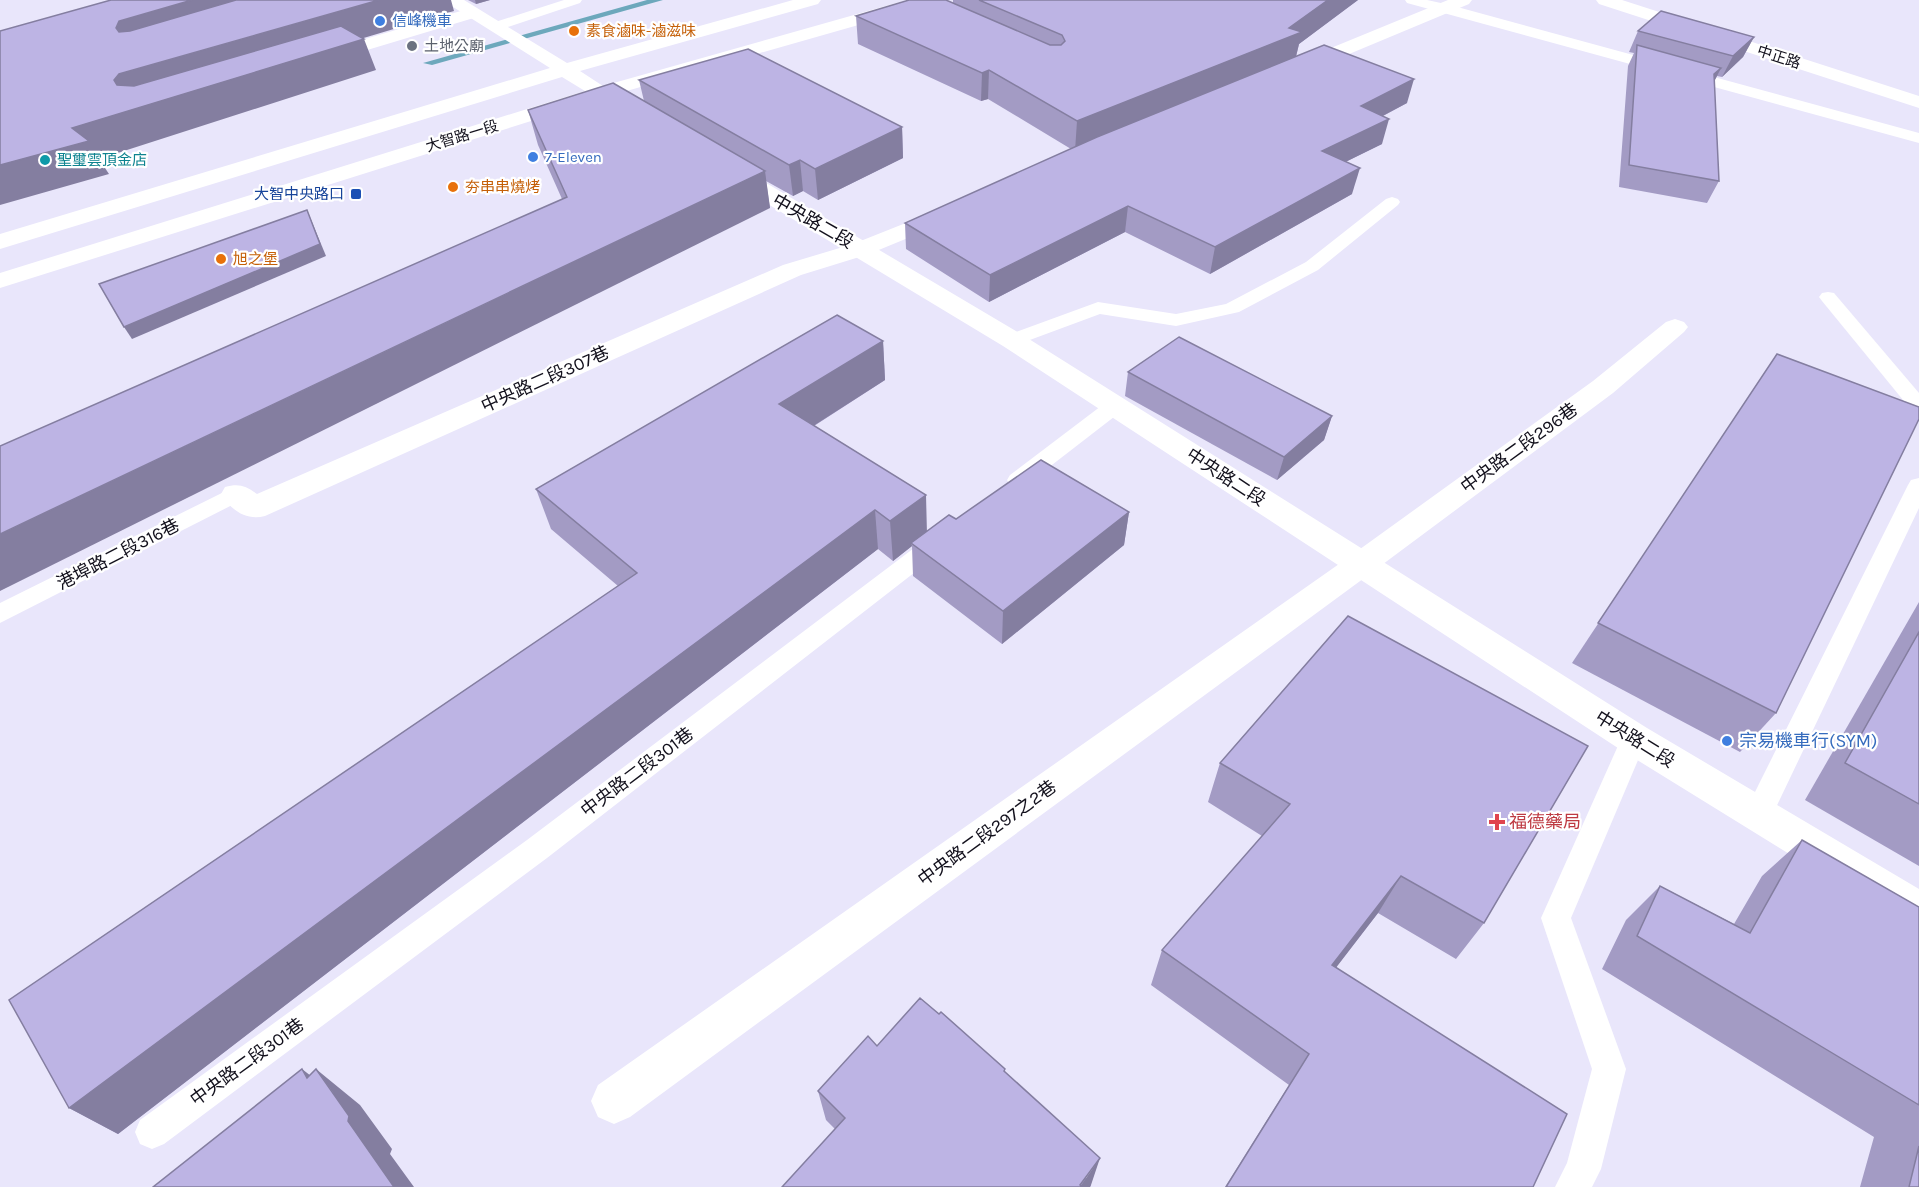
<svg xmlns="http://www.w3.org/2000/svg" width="1919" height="1187" font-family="Karla,'Noto Sans TC',sans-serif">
  <rect width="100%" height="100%" fill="#e9e6fb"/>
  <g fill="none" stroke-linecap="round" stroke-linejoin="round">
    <!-- stream -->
    <path fill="#6da8bc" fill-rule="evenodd" d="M647 0H663L432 65 423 63Z"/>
    <!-- lane -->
    <g fill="#fff" fill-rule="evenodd">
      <path d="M564 0H582L580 3 502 29 497 30 491 26 492 23Z"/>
      <path d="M1405 0H1427L1450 5 1919 133V143L1407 3Z"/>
      <path d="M1392 197 1398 199 1400 202 1398 205 1318 270 1239 312 1176 326 1100 314 1019 344H1005L1002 340 1005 336 1098 302 1176 314 1226 304 1306 262 1386 199Z"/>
      <path d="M1828 292 1834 293 1919 393V412L1912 411 1822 301 1819 297 1822 293Z"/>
      <path d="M1116 399 1123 400 1126 405 1123 410 1026 485 1018 487 1010 485 1007 480 1010 475 1109 400Z"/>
      <path d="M1919 478V508L1769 822 1759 825 1749 822 1745 813 1749 804 1908 485 1911 480Z"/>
      <path d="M236 486 244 489 247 494 244 499 0 623V603Z"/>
      <path d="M938 534 946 536 949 542 946 548 547 858 164 1144 152 1149 140 1144 135 1132 140 1120 527 840 930 536Z"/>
      <path d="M1634 728 1643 731 1647 739 1571 918 1626 1069 1601 1169 1592 1187H1555L1567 1163 1592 1069 1541 918 1621 739 1625 731Z"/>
    </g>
    <!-- street -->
    <g fill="#fff" fill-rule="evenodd">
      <path d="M1448 0H1472L1469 4 1306 72H1292L1290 68 1292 64Z"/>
      <path d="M471 8 477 9 480 13 477 17 324 63 317 61 315 57 317 53Z"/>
      <path d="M946 207 954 209 957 214 954 219 869 254 801 275 265 516C246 521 231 510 221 494L225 487C239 483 246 486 257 494L783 265 853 244Z"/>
      <path d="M1675 319 1684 322 1688 327 1684 332 1613 393 1371 573 630 1117 614 1124 598 1117 591 1101 598 1085 1349 557 1593 381 1666 322Z"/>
    </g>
    <!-- secondary -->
    <g fill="#fff" fill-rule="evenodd">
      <path d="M442 0H464L567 63 793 0H821L818 4 580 71 603 86 907 0H935L932 4 616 94 640 112 637 116H623L598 100 0 288V273L585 91 562 77 0 249V234L550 68Z"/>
      <path d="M1596 0H1622L1919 96V108L1599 4Z"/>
      <path d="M731 165 739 167 1021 334 1647 728 1919 889V930L1904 925 1621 750 1003 346 723 177 720 172 723 167Z"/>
    </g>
  </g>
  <!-- wall -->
  <g fill="#a39bc4">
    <path d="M468 0H490L476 4Z"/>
    <path d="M953 0H1358L1299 44 1296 57 1407 103 1383 116 1382 144 1345 162 1352 194 1210 274 1125 232 989 302 906 249 905 223 1071 149 988 99 981 101 858 44 856 16 953 3Z"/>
    <path d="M1638 31 1754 37 1743 57 1722 77 1717 76 1714 81 1719 181 1707 203 1619 187 1628 66 1634 53 1629 52Z"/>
    <path d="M639 80 902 127 903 158 818 200 803 191 793 196 766 181 770 208 562 199 538 145 528 110 644 101Z"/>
    <path d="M883 341 885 380 814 426 927 531 956 519 1129 512 1124 545 1002 644 913 576 912 546 893 561 878 549 118 1134 69 1108 618 586 551 529 536 489Z"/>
    <path d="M1777 354 1776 713 1740 752 1572 663Z"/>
    <path d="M1128 372 1332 416 1324 440 1277 480 1125 396Z"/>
    <path d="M1919 602V866L1805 800Z"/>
    <path d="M1348 616 1484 923 1456 959 1378 913 1336 967 1533 1187H1225L1289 1085 1151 985 1162 950 1262 836 1208 802 1220 763Z"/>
    <path d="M1802 840 1919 907V1187H1860L1874 1137 1602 969 1626 920 1660 886 1734 924 1762 876Z"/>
    <path d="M877 1046 1005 1072 1091 1185 1090 1187H782L835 1129 826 1120 818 1091Z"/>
  </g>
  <!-- shaded-wall -->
  <g fill="#847ea0">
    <path d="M192 0H303L135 52 116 28 119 21Z"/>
    <path d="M379 0H451L454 11 136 106 364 39 376 70 99 159 109 174 0 205V165L72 128 119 74Z"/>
    <path d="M475 0H490L476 4Z"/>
    <path d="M1328 0H1358L1299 44 1295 60 1075 151 1077 121Z"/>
    <path d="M1754 37 1743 57 1722 77 1733 56Z"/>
    <path d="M1721 68 1711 88 1714 74Z"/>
    <path d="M989 70 988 99 981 101 982 73Z"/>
    <path d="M1414 79 1407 103 1354 131 1361 106Z"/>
    <path d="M1389 119 1382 144 1315 177 1322 151Z"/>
    <path d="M902 127 903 158 818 200 815 169Z"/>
    <path d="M800 160 803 191 793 196 789 165Z"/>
    <path d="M1360 168 1352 194 1210 274 1215 247Z"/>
    <path d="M765 171 770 208 0 591V534Z"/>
    <path d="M1128 206 1125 232 989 302 990 275Z"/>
    <path d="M307 210 326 256 132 339 124 327Z"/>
    <path d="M883 341 885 380 785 444 779 404Z"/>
    <path d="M1332 416 1324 440 1277 480 1284 457Z"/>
    <path d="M926 495 927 534 911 543 912 546 893 561 890 521Z"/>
    <path d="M875 510 878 549 118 1134 69 1108Z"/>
    <path d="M1129 512 1124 545 1002 644 1003 611Z"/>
    <path d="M1401 876 1378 913 1312 999 1332 965Z"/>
    <path d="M302 1069 334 1094 316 1069 360 1105 392 1149 390 1154 414 1187H394L307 1078Z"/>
    <path d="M1100 1158 1091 1185 1090 1187H1080Z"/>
  </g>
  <!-- building -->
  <g fill="#bdb4e4" stroke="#847ea0" stroke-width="1.5">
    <path d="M111 0H192L119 21 116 28 119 32 130 31 236 0H379L119 74 114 80 117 85 134 86 341 26 364 39 72 128 89 141 0 165V31Z"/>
    <path d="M909 0H946L1050 45H1061L1065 41 1062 35 979 0H1328L1289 28 1302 32 1077 121 989 70 982 73 856 16Z"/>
    <path d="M1661 11 1754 37 1733 56 1638 31Z"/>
    <path d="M1324 45 1414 79 1361 106 1389 119 1322 151 1360 168 1215 247 1128 206 990 275 905 223 1097 137Z"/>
    <path d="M1637 45 1721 68 1714 74 1719 181 1629 165Z"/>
    <path d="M748 49 902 127 815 169 800 160 789 165 639 80Z"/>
    <path d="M613 83 765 171 0 534V446L567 197 528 110Z"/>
    <path d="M307 210 320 244 124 327 99 284Z"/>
    <path d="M837 315 883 341 779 404 926 495 890 521 875 510 69 1108 9 1000 637 573 536 489Z"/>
    <path d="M1179 337 1332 416 1284 457 1128 372Z"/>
    <path d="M1777 354 1919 407V419L1776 713 1598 623Z"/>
    <path d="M1041 460 1129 512 1003 611 911 543 949 515 956 519Z"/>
    <path d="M1348 616 1588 746 1484 923 1401 876 1332 965 1567 1114 1533 1187H1226L1309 1054 1162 950 1290 804 1220 763Z"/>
    <path d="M1919 632V804L1845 763Z"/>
    <path d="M1802 840 1919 907V1105L1637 936 1660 886 1750 933Z"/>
    <path d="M920 998 939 1014 941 1012 1005 1069 1004 1071 1100 1158 1080 1185 1082 1187H782L845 1118 818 1091 868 1036 877 1046Z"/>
    <path d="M302 1069 307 1078 316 1069 349 1116 348 1121 394 1187H153Z"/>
    <path d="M1919 1146V1187H1909Z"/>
  </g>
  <!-- markers -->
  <g fill="#3f7fe0" stroke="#fff" stroke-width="2">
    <circle cx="380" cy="21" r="6"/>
    <circle cx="533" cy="157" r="6"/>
    <circle cx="1727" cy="741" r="6"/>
  </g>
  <g fill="#e8710a" stroke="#fff" stroke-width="2">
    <circle cx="574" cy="31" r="6"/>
    <circle cx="453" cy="187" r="6"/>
    <circle cx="221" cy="259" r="6"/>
  </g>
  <circle fill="#6b7280" stroke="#fff" stroke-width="2" cx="412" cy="46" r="6"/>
  <circle fill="#0f9aa8" stroke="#fff" stroke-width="2" cx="45" cy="160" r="6"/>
  <rect fill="#1a4fb4" stroke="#fff" stroke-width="2" x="350" y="188" width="12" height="12" rx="3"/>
  <path fill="#e0444e" stroke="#fff" stroke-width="2" d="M1494 813h6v6h6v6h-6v6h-6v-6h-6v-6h6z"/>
  <g text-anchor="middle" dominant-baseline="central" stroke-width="4.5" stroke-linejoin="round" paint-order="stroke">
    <!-- far-shop labels -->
    <g font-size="15" fill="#366cbe" stroke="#fff" text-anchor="start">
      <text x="392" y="21">信峰機車</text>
      <text x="545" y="157">7-Eleven</text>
    </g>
    <!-- far-food labels -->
    <g font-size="15" fill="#c56008" stroke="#fff" text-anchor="start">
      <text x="586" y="31">素食滷味-滷滋味</text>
      <text x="465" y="187">夯串串燒烤</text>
      <text x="233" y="259">旭之堡</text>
    </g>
    <!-- far-worship labels -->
    <g font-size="15" fill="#5b616d" stroke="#fff" text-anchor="start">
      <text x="424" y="46">土地公廟</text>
    </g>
    <!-- far-street labels -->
    <g font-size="15" fill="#12101c" stroke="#fff">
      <text transform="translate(1779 57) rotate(18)">中正路</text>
      <text transform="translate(462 136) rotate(-17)">大智路一段</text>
    </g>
    <!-- far-culture labels -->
    <g font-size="15" fill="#0d838f" stroke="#fff" text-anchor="start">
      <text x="57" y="160">聖璽雲頂金店</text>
    </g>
    <!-- far-transit labels -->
    <g font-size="15" fill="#164399" stroke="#fff" text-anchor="end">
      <text x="344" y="194">大智中央路口</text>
    </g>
    <!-- street labels -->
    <g font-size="18" fill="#12101c" stroke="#fff">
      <text transform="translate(813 221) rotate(30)">中央路二段</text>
      <text transform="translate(545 379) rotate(-24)">中央路二段307巷</text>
      <text transform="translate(1519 448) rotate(-36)">中央路二段296巷</text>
      <text transform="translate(1226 477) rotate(33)">中央路二段</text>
      <text transform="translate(118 554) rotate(-27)">港埠路二段316巷</text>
      <text transform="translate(1635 739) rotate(32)">中央路二段</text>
      <text transform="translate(637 772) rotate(-37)">中央路二段301巷</text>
      <text transform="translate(987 833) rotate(-36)">中央路二段297之2巷</text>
      <text transform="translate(247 1062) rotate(-36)">中央路二段301巷</text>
    </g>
    <!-- shop labels -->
    <g font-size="18" fill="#366cbe" stroke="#fff" text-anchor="start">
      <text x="1739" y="741">宗易機車行(SYM)</text>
    </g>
    <!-- health labels -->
    <g font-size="18" fill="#be3a42" stroke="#fff" text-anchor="start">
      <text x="1509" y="822">福德藥局</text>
    </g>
  </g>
</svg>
